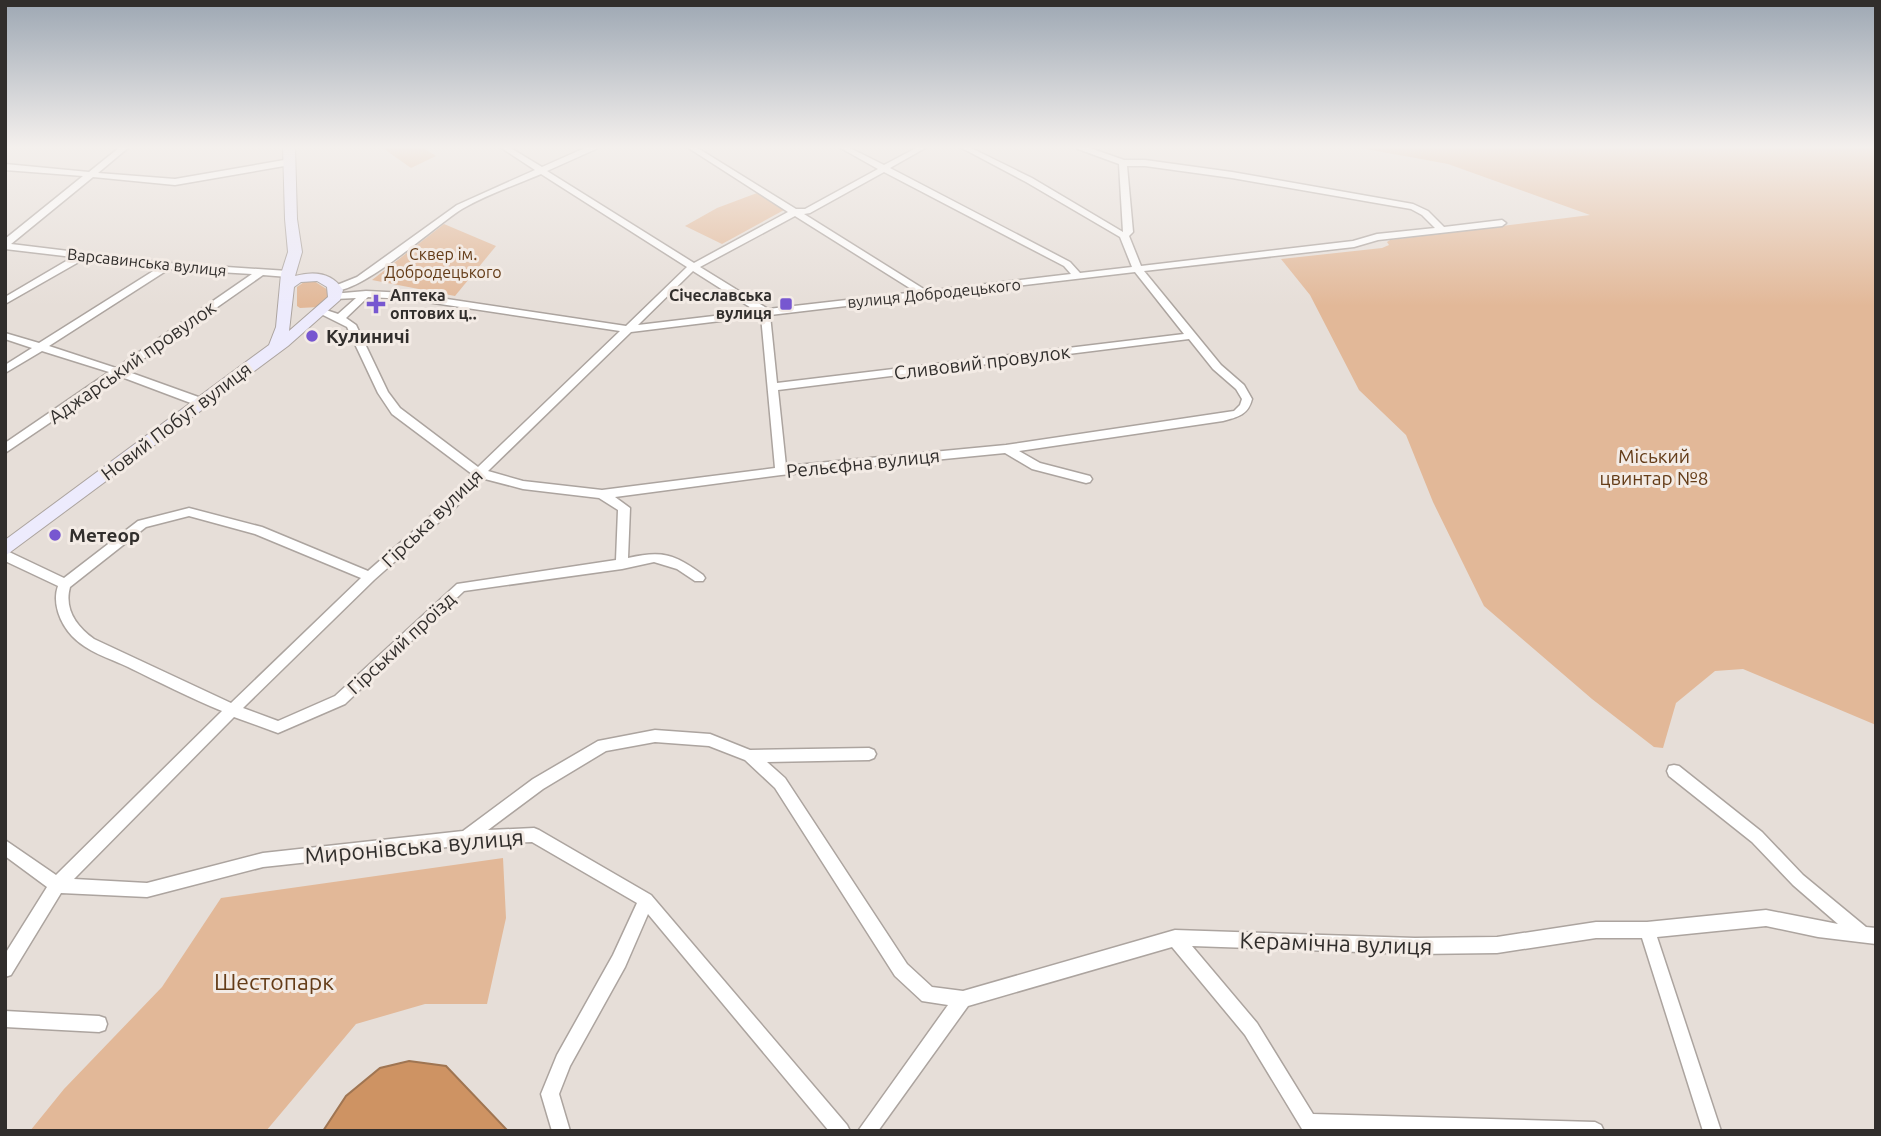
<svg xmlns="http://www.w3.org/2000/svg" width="1881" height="1136" font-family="Ubuntu,sans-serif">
  <rect width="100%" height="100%" fill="#e6ded8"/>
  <!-- green -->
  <g fill="#e2b898">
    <path d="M389 147H422L436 156 411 168 384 149Z"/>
    <path d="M1355 147H1876V725L1743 669 1715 671 1676 703 1663 748 1654 747 1592 699 1484 606 1433 502 1406 435 1359 390 1310 295 1281 259 1382 248 1389 245 1387 242 1390 240 1590 215 1448 164Z"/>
    <path d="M757 193 783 207 784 210 722 244 685 226 717 208Z"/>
    <path d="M444 224 496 246 455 296 372 280Z"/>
    <path d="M314 281 328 290V299L319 307 300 308 297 306V287L304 282Z"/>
    <path d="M503 858 506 918 487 1004H425L356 1024 266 1131H30L64 1089 162 987 221 898Z"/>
  </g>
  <!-- water -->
  <path fill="#ce9363" stroke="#9f7552" stroke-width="2" d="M409 1061 446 1066 508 1131H323L346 1096 380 1068Z"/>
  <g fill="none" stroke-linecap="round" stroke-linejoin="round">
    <!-- street casing -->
    <g stroke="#aca49f" stroke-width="3">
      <g id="street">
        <path d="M120 147H129L98 173 175 179 290 159 294 162 290 165 175 185 93 177 11 244 167 263 288 271 293 274 288 277 263 275 126 371 204 399 205 402 204 405H196L119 376 5 453V443L109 372 42 351 5 373V365L32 348 5 339V333L39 343 158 268 84 259 5 304V297L73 257 5 249V239L83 176 5 170V164L89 172ZM169 269 252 274 116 368 49 346Z"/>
        <path d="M500 147H509L542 167 587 147H597L596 149 547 171 694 263 788 212 687 147H696L796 209H805L878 169 839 147H848L884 165 918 147H927L890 168 1070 262 1080 273 1132 267 1120 237 1026 182 960 147H969L1032 178 1123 232 1119 164 1078 149 1077 147H1087L1124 160H1145L1232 172 1413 204 1428 211 1444 227 1502 220 1506 223 1502 226 1378 240 1354 247 1144 271 1221 365 1244 385 1252 399C1248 415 1238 417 1223 421L1019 451 1040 463 1090 476 1092 479 1090 482 1086 483 1032 469 1005 453 781 475 615 497 630 508 628 558C662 550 675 554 703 575L705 578 703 581H695L677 569 654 562 622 569 464 591 345 704 278 733 234 717 74 879 147 883 263 853 463 831 533 779 598 741 655 730 710 734 750 750 869 748 874 750 876 754 874 758 869 760 767 762 785 778 907 964 932 987 963 991 1175 930 1415 938 1497 937 1596 922H1647L1766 910 1838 924 1793 885 1752 842 1669 776 1667 771 1669 766 1674 765 1679 766 1762 832 1803 875 1866 927 1876 928V944L1818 937 1766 926 1657 937 1721 1131H1703L1642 938H1596L1497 953 1415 954 1192 946 1257 1023 1313 1114 1595 1122 1601 1125 1604 1131 1302 1129 1245 1035 1172 947 968 1006 878 1131H858L948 1005 922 1001 895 976 775 788 745 760 709 746 655 742 606 751 543 789 488 830 534 828 539 830 651 895 847 1125 850 1131H829L648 914 625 967 570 1066 559 1094 570 1131H552L541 1094 557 1055 613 955 637 903 532 842 466 845 263 867 147 897 61 893 11 975 5 977V954L47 887 5 856V840L56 875 222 711C190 698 159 682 128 667 109 658 87 652 72 636 60 623 52 603 58 586L5 561V550L64 578 138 521 189 508 262 527 368 571 448 501 472 474 392 414 378 393 347 327 315 311 320 308 338 314 356 298 335 299 330 296 332 294 366 291 407 293 626 326 687 267 541 174C515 185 486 195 462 209 433 227 363 293 332 291V287L357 277 457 205 535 170ZM1127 166H1145L1232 178 1411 209 1422 215 1435 228 1377 234 1353 241 1141 266 1129 236 1133 232ZM884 172 1064 266 1071 274 927 291 804 214 810 213ZM795 216 916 292 768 309 700 267ZM693 271 756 311 638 325ZM1135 272 1184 334 777 383 770 315ZM368 297 407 299 620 331 478 467 400 408 388 392 356 325 346 318ZM761 316 775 468 602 490 523 481 488 471 631 332ZM1189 339 1213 369 1236 389 1242 399 1240 405 1234 411 1006 445 786 466 778 390ZM481 478 523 489 599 498 618 510 616 560 457 584 335 696 278 721 243 708 374 580 456 507ZM189 516 255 534 361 578 231 703 94 639C76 626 64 609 70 587L146 527Z"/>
        <path d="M5 1011 99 1016 105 1018 107 1024 105 1030 99 1032 5 1027Z"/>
      </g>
    </g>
    <!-- secondary casing -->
    <g stroke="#aca49f" stroke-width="2">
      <path id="secondary" d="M283 147H295L297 219 302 252 295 276C313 271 332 272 343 290L340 300 288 346 5 556V540L269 345 276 327 281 274 288 252 285 219ZM317 281 327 287 328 297 289 331 294 287 301 282Z"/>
    </g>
    <!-- street -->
    <use href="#street" fill="#fff" fill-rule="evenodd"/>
    <!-- secondary -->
    <use href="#secondary" fill="#edebfd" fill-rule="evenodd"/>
  </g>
  <!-- sky -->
  <linearGradient id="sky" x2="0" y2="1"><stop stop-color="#9da7b3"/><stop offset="0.48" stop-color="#f4f0ed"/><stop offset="1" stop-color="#f4f0ed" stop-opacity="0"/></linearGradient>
  <rect width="1881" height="306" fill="url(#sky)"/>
  <!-- markers -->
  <g fill="#7757d0" stroke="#f3ebe5" stroke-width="2.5">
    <path d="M372.5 293.5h7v7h7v7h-7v7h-7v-7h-7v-7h7z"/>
    <rect x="779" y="297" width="14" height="14" rx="3.5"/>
    <circle cx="312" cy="336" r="7"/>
    <circle cx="55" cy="535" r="7"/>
  </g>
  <g text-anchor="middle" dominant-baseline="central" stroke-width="6" stroke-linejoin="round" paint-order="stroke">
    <!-- far-park labels -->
    <g font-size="16" fill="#643c18" stroke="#f3ebe5">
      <text x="443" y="254">Сквер ім.<tspan x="443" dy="18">Добродецького</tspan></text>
    </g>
    <!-- far-street labels -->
    <g font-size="16" fill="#312e2c" stroke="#f3ebe5">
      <text transform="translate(147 262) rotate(6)">Варсавинська вулиця</text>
      <text transform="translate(934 293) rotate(-6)">вулиця Добродецького</text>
    </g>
    <!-- far-poi labels -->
    <g font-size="16" font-weight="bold" fill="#312e2c" stroke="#f3ebe5" text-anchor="start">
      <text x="390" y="295">Аптека<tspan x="390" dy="18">оптових ц‥</tspan></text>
      <text x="772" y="295" text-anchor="end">Січеславська<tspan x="772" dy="18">вулиця</tspan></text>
    </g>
    <!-- poi labels -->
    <g font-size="19" font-weight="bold" fill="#312e2c" stroke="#f3ebe5" text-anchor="start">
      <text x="326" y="336">Кулиничі</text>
      <text x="69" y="535">Метеор</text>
    </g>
    <!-- street labels -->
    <g font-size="19" fill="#312e2c" stroke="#f3ebe5">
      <text transform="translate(132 362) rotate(-35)">Аджарський провулок</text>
      <text transform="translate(982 362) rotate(-7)">Сливовий провулок</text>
      <text transform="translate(176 421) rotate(-37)">Новий Побут вулиця</text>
      <text transform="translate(863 463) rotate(-6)">Рельєфна вулиця</text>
      <text transform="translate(432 518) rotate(-44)">Гірська вулиця</text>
      <text transform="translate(401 643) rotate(-43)">Гірський проїзд</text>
    </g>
    <!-- park labels -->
    <g font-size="19" fill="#643c18" stroke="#f3ebe5">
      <text x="1654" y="456">Міський<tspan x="1654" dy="22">цвинтар №8</tspan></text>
    </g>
    <!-- near-street labels -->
    <g font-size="23" fill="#312e2c" stroke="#f3ebe5">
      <text transform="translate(414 846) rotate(-5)">Миронівська вулиця</text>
      <text transform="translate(1336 943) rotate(2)">Керамічна вулиця</text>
    </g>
    <!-- near-park labels -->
    <g font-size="23" fill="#643c18" stroke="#f3ebe5">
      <text x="274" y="981">Шестопарк</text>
    </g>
  </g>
  <!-- border -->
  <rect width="1881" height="1136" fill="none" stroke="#312e2c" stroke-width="14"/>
</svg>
